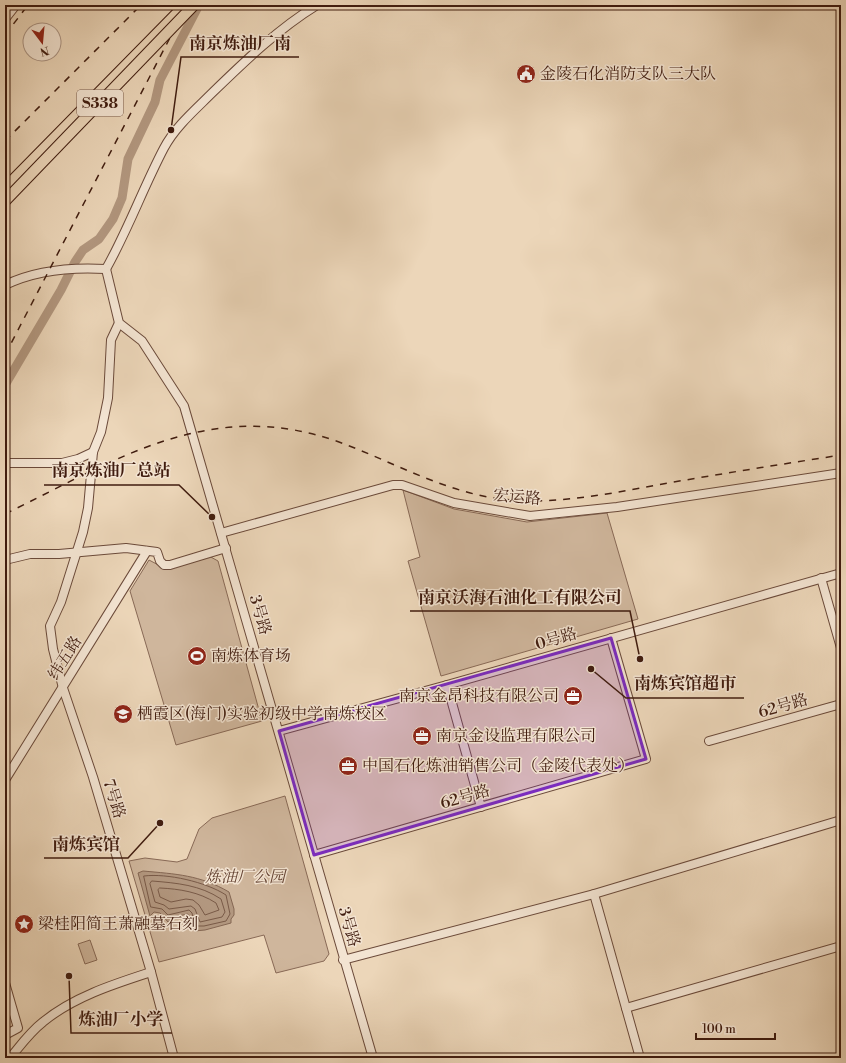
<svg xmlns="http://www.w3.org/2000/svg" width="846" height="1063" font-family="'Libre Bodoni','Noto Serif SC',serif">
  <rect width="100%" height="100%" fill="#ecd6b9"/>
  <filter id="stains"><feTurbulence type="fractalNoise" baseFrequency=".005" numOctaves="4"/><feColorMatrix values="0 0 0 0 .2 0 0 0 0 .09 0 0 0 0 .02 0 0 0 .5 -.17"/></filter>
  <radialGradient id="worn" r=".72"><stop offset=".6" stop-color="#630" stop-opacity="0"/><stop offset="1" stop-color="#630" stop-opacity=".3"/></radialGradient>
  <!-- green -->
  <g fill="#cfb69c" stroke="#886956">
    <path d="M403 490 454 509 527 522 607 513 638 619 441 676 408 561 420 557Z"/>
    <path d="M209 556 218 561 262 721 176 745 130 591 149 560 166 569Z"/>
    <path d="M285 796 329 954 324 961 276 973 264 935 159 962 129 861 145 858 177 862 187 859 199 829 212 818Z"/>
    <path d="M90 940 97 960 85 964 78 944Z"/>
  </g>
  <!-- water -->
  <path fill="#b2977f" stroke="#846652" d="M143 871C176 874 200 875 229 892L234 909V915L231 919V923L205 930 194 931 191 928 188 914 173 917 168 922 160 913 154 912 150 916 138 873Z"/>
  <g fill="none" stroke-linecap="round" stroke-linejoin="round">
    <!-- shore -->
    <g stroke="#795a47" stroke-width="1">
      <path d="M144 876C167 873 206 882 226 895L230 914 226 921 204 926H195L192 913 189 910 168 915 162 909 151 907Z"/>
      <path d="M152 881C177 883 200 885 221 899L225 912 222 917 200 922 195 909 191 906 169 909 164 905 155 902 150 884Z"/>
      <path d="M160 888C180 889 199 892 216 903L219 910 205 915 199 905 193 900 186 899 171 902 160 897 158 890Z"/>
    </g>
    <!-- river -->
    <path stroke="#b2977f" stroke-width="9" d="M5 385 61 290 75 262 83 250 99 239 113 219 122 198 128 159 155 102 160 80 199 5"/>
    <!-- minor casing -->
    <g stroke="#6b4a3a" stroke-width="10">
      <g id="minor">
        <path d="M5 19 16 5"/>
        <path d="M106 269 119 323 142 341 184 406 373 1058"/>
        <path d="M106 269C128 230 143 188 164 148 175 127 195 110 212 93 245 61 278 29 317 5"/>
        <path d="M5 285C36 270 72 267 106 269"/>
        <path d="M119 323 111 340 108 398 101 432 93 452 88 508 83 532 61 602 50 626 53 649 63 688 93 777 151 972 174 1058"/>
        <path d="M5 463H62L78 459 93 452"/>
        <path d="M221 533 393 485H402L454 503 530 516 617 507 841 473"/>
        <path d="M5 560 30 554H59L126 548 157 552 160 561 164 565H170L226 548"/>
        <path d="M821 578 841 648"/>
        <path d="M447 685 481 807"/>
        <path d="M279 731 447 685 841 573"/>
        <path d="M709 741 841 704"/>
        <path d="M5 780 147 551"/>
        <path d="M314 855 646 759 611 638"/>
        <path d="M594 894 640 1058"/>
        <path d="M343 960 594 894 841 820"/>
        <path d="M5 983 18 1028 5 1035"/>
        <path d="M626 1008 841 946"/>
        <path d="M10 1058C20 1046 30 1032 43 1022 73 997 114 984 151 972"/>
      </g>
    </g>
    <!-- major casing -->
    <g stroke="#401c0f" stroke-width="12">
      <path id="major" d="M5 188 185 5"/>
    </g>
    <!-- minor -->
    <use href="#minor" stroke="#f3e4d2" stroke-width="8"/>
    <!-- major -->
    <use href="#major" stroke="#ecd6b9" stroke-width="10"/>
    <!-- rail -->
    <g stroke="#401c0f" stroke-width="1.5" stroke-dasharray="7 7" stroke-linecap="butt">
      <path d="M5 35 28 5"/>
      <path d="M5 141 141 5"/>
      <path d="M5 355 187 5"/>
      <path d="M5 514C116 460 211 396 339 442 396 463 451 496 512 500 565 504 617 492 668 483 726 473 783 464 841 455"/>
    </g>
    <!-- major-bridge casing -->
    <g stroke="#401c0f" stroke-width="12" stroke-linecap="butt">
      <path id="major-bridge" d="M5 201 194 5"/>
    </g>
    <!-- major-bridge -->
    <use href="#major-bridge" stroke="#ecd6b9" stroke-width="10"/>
  </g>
  <!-- marked area -->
  <path fill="#7b2cbf" fill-opacity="0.2" stroke="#7b2cbf" stroke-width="3" stroke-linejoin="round" d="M611 638 646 759 314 855 279 731Z"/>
  <!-- icons -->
  <defs>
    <g id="civic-disc" transform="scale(1)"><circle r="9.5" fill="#8f2418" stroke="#f3e4d2"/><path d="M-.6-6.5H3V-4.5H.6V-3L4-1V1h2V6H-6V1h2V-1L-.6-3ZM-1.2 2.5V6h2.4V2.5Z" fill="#fff"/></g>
    <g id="stadium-disc" transform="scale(1)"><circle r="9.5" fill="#8f2418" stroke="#f3e4d2"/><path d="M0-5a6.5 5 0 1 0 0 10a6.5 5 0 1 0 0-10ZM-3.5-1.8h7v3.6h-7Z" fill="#fff"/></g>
    <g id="office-disc" transform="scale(1)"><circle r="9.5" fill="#8f2418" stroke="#f3e4d2"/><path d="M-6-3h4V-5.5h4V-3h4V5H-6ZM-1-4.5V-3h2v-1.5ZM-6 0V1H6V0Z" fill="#fff"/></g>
    <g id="school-disc" transform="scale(1)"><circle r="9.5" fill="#8f2418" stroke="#f3e4d2"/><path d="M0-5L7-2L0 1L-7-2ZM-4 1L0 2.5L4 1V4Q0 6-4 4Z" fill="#fff"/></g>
    <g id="sight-disc" transform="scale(1)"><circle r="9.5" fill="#8f2418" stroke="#f3e4d2"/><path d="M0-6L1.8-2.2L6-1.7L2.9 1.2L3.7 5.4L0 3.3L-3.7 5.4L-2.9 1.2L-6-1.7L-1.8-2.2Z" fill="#fff"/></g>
  </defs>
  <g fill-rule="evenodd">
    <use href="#civic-disc" x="526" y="74"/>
    <use href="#stadium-disc" x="197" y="656"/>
    <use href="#office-disc" x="573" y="696"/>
    <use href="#school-disc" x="123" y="714"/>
    <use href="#office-disc" x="422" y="736"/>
    <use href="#office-disc" x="348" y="766"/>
    <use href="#sight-disc" x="24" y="924"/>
  </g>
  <g text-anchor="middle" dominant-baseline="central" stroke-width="3" stroke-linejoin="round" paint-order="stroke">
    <!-- shield labels -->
    <rect fill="#f3e4d2" stroke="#76584a" stroke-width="1" x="77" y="90" width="46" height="26" rx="3"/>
    <g font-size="15" font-weight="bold" fill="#401c0f">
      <text x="100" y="103">S338</text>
    </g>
    <!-- poi labels -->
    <g font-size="16" fill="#401c0f" stroke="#f3e4d2" text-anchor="start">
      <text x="540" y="74">金陵石化消防支队三大队</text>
      <text x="211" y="656">南炼体育场</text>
      <text x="559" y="696" text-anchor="end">南京金昂科技有限公司</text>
      <text x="137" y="714">栖霞区(海门)实验初级中学南炼校区</text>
      <text x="436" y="736">南京金设监理有限公司</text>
      <text x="362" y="766">中国石化炼油销售公司（金陵代表处）</text>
      <text x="38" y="924">梁桂阳简王萧融墓石刻</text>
    </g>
    <!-- street labels -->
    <g font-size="16" fill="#401c0f" stroke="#f3e4d2">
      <text transform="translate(517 497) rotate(5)">宏运路</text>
      <text transform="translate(260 615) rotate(74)">3号路</text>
      <text transform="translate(556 639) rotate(-16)">0号路</text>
      <text transform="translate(65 658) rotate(-58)">纬五路</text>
      <text transform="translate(783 706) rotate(-16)">62号路</text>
      <text transform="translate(465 797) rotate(-16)">62号路</text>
      <text transform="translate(114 799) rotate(73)">7号路</text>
      <text transform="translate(349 927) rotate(74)">3号路</text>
    </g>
    <!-- park labels -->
    <g font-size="16" font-style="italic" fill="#644232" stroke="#f3e4d2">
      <text x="245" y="877">炼油厂公园</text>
    </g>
  </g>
  <!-- callouts -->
  <path fill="none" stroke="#401c0f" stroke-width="1.5" d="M171 130L181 57H299M212 517L179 485H44M640 659L630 611H410M591 669L626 698H744M160 823L128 858H44M69 976L71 1033H172"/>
  <g fill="#401c0f" stroke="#f3e4d2" stroke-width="1.5">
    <circle cx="171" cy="130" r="4"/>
    <circle cx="212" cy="517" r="4"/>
    <circle cx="640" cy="659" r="4"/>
    <circle cx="591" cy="669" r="4"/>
    <circle cx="160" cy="823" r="4"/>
    <circle cx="69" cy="976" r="4"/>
  </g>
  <g font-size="17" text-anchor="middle" font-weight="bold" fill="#401c0f" stroke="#f3e4d2" stroke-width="3" stroke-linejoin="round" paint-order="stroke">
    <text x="240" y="49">南京炼油厂南</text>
    <text x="111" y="476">南京炼油厂总站</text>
    <text x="520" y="603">南京沃海石油化工有限公司</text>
    <text x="685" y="689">南炼宾馆超市</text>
    <text x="86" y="850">南炼宾馆</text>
    <text x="121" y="1025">炼油厂小学</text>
  </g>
  <!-- margin -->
  <rect width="846" height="1063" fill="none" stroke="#ecd6b9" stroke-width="20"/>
  <rect x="6" y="6" width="834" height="1051" fill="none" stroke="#401c0f" stroke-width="2"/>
  <rect x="10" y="10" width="826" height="1043" fill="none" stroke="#401c0f"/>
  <!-- north arrow -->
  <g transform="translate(42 42) rotate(164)"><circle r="19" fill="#f3e4d2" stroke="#ab9484"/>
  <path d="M0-3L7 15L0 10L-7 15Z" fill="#8f2418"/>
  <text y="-6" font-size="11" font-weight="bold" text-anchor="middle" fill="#401c0f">N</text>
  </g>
  <!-- scale -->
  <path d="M696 1033v6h79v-6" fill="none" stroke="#401c0f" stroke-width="2"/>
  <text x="702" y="1033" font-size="12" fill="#401c0f" stroke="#f3e4d2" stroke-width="3" paint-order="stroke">100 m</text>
  <rect width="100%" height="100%" filter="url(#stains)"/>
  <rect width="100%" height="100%" fill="url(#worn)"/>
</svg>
